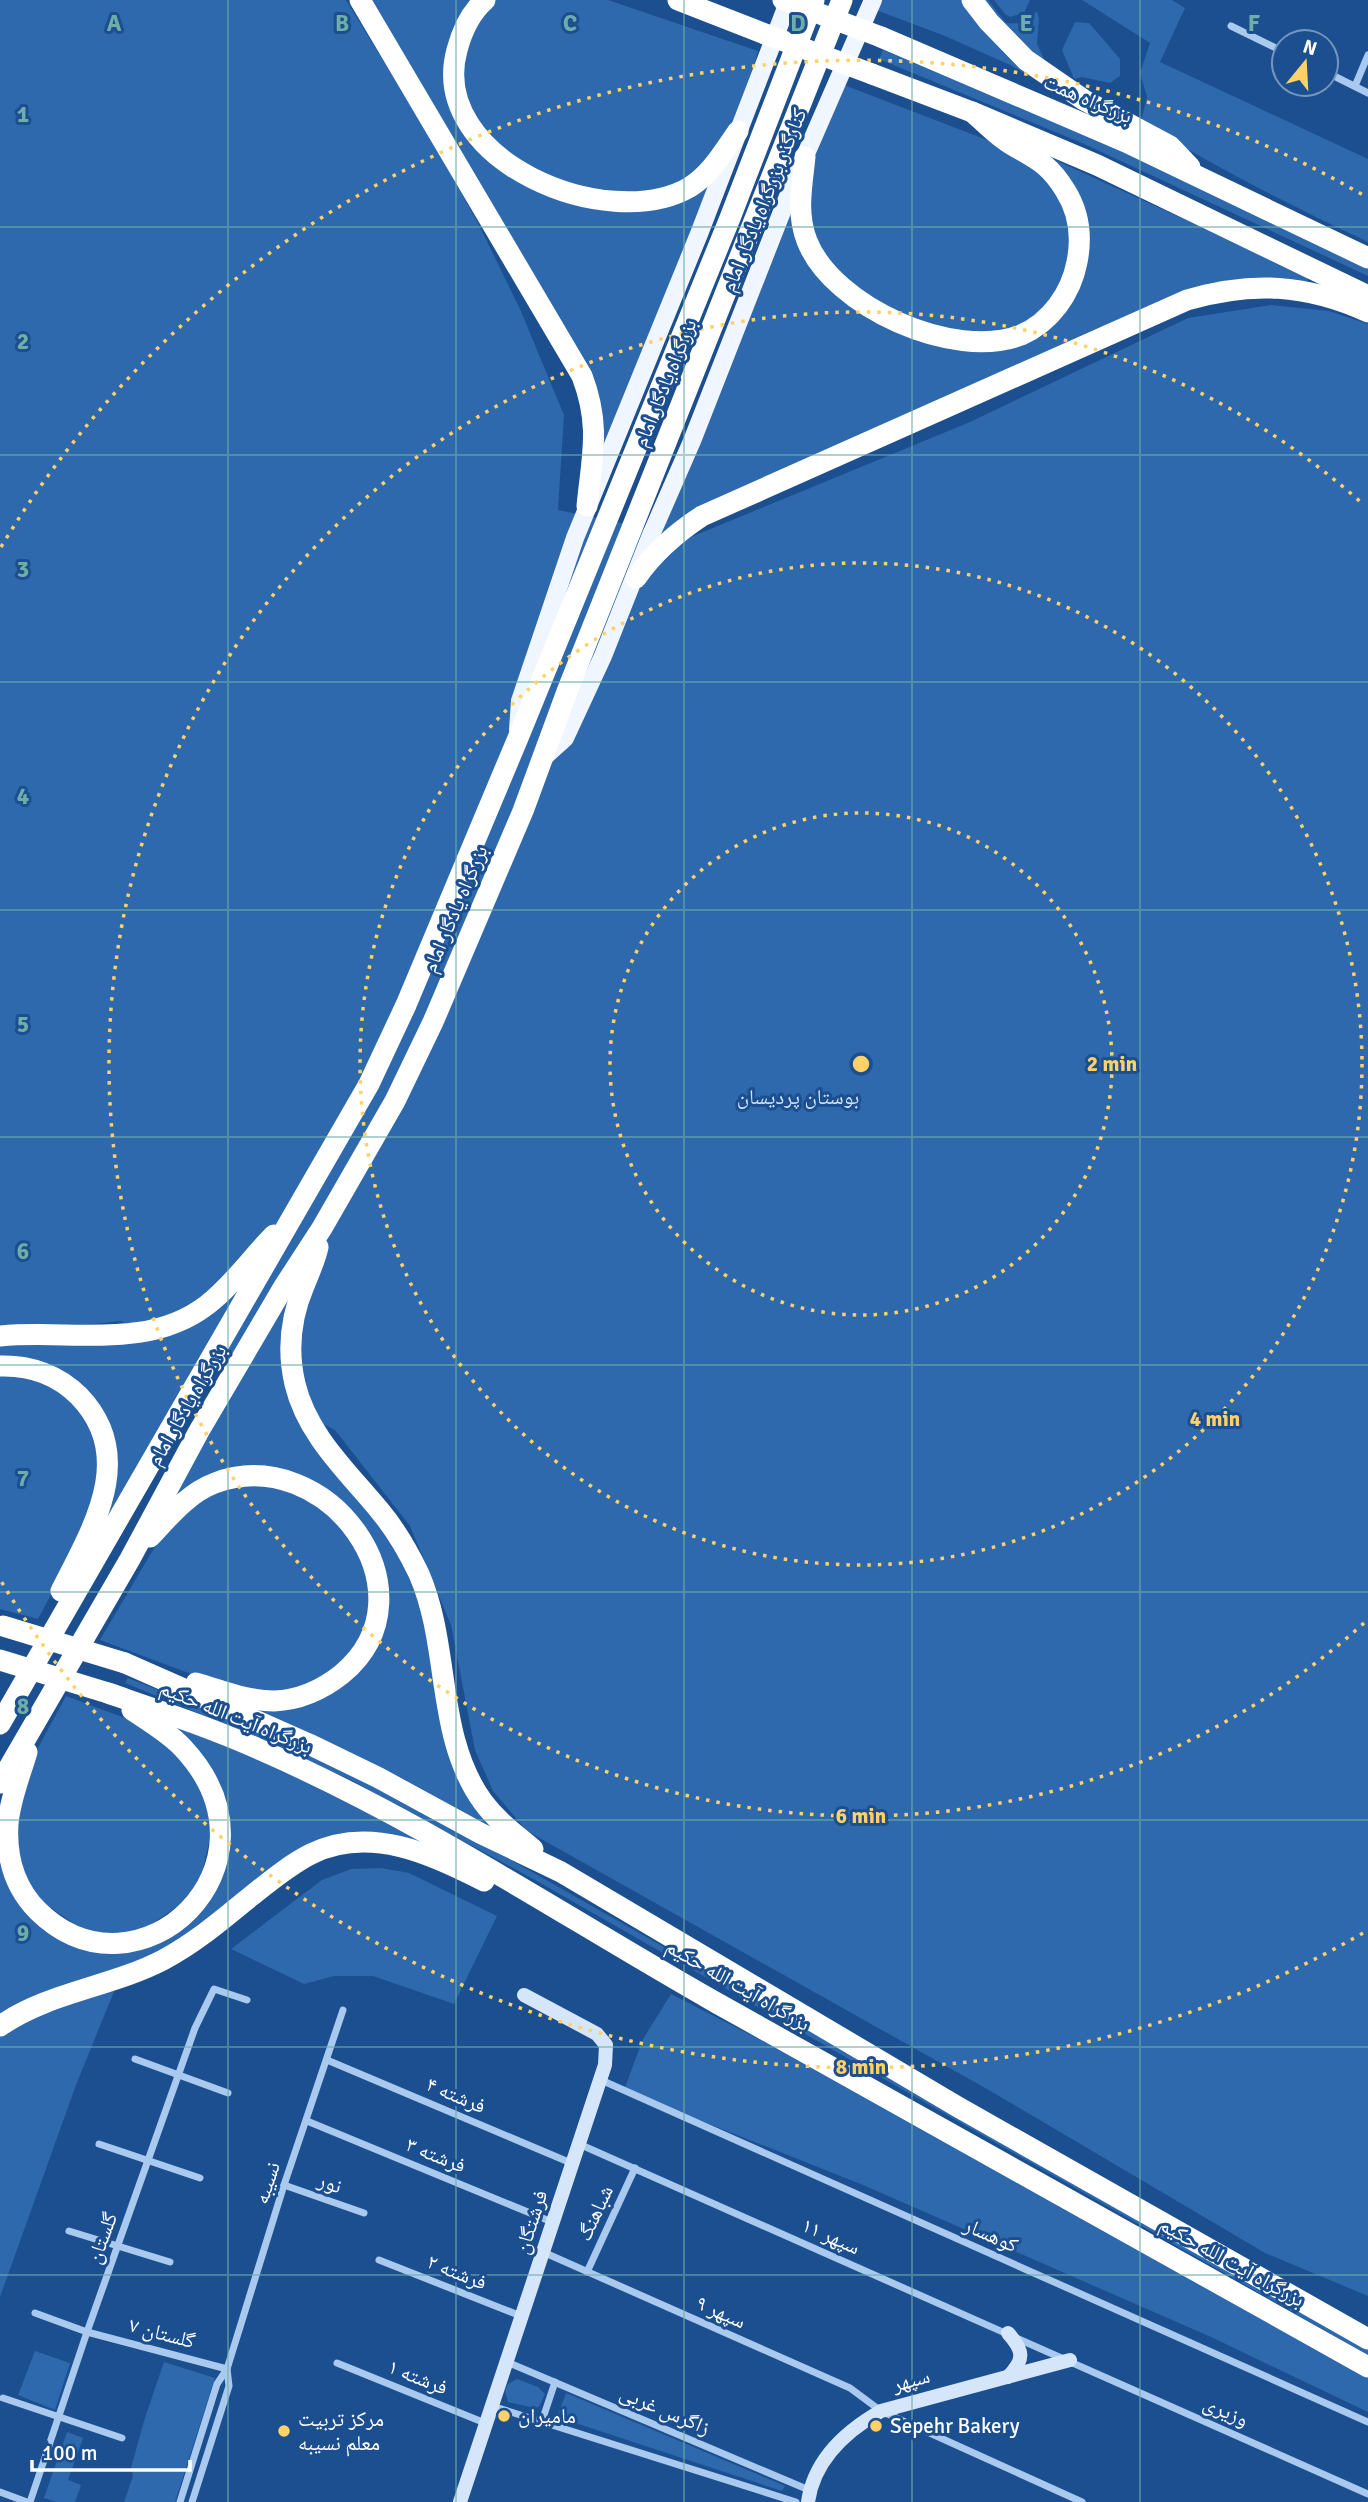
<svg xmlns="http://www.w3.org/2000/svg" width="1368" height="2502" font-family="Signika,'Noto Naskh Arabic',sans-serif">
  <rect width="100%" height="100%" fill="#1b4f8f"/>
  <!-- green -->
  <g fill="#2e69ad">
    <path d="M0 0H346L430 137 478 223 520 309 564 415 558 510 660 531 793 193 798 232 894 326 1032 334 1085 241 1036 151 1309 277 1305 286 1245 282 669 533 691 537 970 422 1188 318 1271 305 1329 311 1368 324V2296L1265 2253 987 2089 527 1831 493 1791 475 1750 451 1625 410 1526 335 1430 300 1412 385 1530 421 1597 441 1699 500 1831 369 1764 201 1689 293 1704 375 1636 359 1525 256 1469 156 1523 238 1381 201 1362 63 1598 103 1515 94 1405 0 1362V1342L149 1336 121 1321 69 1327 0 1329Z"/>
    <path d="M365 0H479L466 16 461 123 588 204 711 179 592 488 598 406Z"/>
    <path d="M493 0H608L758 51 743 103 727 139 702 171 650 196 557 183 488 141 457 81 474 19Z"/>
    <path d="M880 0H965L1080 105 1010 65 945 36 876 10Z"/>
    <path d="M982 0H988L1006 23C1021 24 1027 23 1037 11L1039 19 1037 44 1045 61 1041 63Z"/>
    <path d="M994 0H1030L1024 13 1010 17 1005 14Z"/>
    <path d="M1082 0H1172L1185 8 1160 62 1368 159V242C1290 205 1214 167 1141 121L1147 97 1140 73 1150 43Z"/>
    <path d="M1075 22 1089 23 1120 59V76L1110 83 1082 77 1074 79 1062 50Z"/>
    <path d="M883 50 1072 127 1368 264V276L1082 143 879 59Z"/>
    <path d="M844 85 1008 148 1044 170 1074 229 1058 299 1019 330 947 333 853 292 808 232 813 160Z"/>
    <path d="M0 1374 46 1381 84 1412 102 1466 78 1544 38 1619 0 1609Z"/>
    <path d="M267 1482 316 1500 353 1539 371 1587 363 1635 334 1672 281 1695 210 1681 100 1640 160 1538 201 1496Z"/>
    <path d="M128 1678 287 1741 460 1831 1368 2348V2355L535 1880 351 1780 244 1732 125 1683Z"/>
    <path d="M66 1696 141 1724 186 1759 214 1819 198 1892 139 1933H88L33 1896 13 1841 32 1759Z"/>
    <path d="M149 1713 309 1781 497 1882 356 1837 180 1943 0 2019V1804L16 1770 2 1859 77 1942 178 1928 226 1822Z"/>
    <path d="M381 1868 409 1873 497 1916 454 2004 373 1976H334L304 1984 231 1949 322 1880 351 1869Z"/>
    <path d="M117 1984 76 2085 0 2297V2031Z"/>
    <path d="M671 1994 887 2105 1368 2377V2412L1211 2337 863 2185 624 2090 643 2039Z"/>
    <path d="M35 2351 70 2363 55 2410 18 2395Z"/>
    <path d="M164 2362 215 2378 175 2502H124L133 2476 131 2468 144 2421Z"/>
    <path d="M517 2379 538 2387 545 2394 539 2407 534 2408 508 2402 505 2391 508 2384Z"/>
    <path d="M566 2393 785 2486 782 2491 557 2417Z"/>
    <path d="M67 2432 83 2438 68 2480 81 2485 75 2502H57L44 2498Z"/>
  </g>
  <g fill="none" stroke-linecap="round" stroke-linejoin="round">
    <!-- street -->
    <g stroke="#a9c9ee" stroke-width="7">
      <path d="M1231 26 1284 52"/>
      <path d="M1326 72 1368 93"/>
      <path d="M1355 86 1368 55"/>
      <path d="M135 2059 228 2093"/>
      <path d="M327 2060 571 2163"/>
      <path d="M601 2080 1368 2422"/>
      <path d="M307 2121 552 2222"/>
      <path d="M99 2144 200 2178"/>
      <path d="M579 2144 1368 2494"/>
      <path d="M284 2185 364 2213"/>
      <path d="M69 2231 170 2262"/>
      <path d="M543 2252 850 2388 881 2411 1082 2502"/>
      <path d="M379 2260 521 2316"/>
      <path d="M587 2272 635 2168"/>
      <path d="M35 2313 87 2332 227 2369"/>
      <path d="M507 2362 809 2490"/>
      <path d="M337 2363 485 2423"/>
      <path d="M3 2398 122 2438"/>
      <path d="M492 2406 796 2502"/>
      <path d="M542 2421 555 2382"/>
      <path d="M0 2492 27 2502"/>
      <path d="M30 2502 87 2332 195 2028 214 1989 247 2000"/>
      <path d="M180 2502 217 2384 227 2369 284 2185 343 2010"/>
      <path d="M192 2502 229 2386 227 2369"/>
    </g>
    <!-- secondary -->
    <g stroke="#d6e6fa" stroke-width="14">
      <path d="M1008 2333C1024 2351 1025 2359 1008 2377"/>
      <path d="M460 2502 605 2065 606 2045 597 2034 524 1995"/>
      <path d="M808 2502C814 2459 846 2431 881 2411L1070 2360"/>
    </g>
    <!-- primary -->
    <g stroke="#f0f6ff" stroke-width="18">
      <path d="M518 730 520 701 575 538 699 234 789 0"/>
      <path d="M543 758 565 738 603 656 651 535 692 441 792 186 873 0"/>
    </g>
    <!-- highway -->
    <g stroke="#fff" stroke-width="21">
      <path d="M360 0 582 376C601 426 592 456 587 506"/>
      <path d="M485 0C470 13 462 31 457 50 427 160 608 235 690 187 711 174 724 151 738 131"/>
      <path d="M678 0 765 34"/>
      <path d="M972 0 989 22 1026 60 1084 100 1170 146 1190 167"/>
      <path d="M881 37 1126 142 1368 258"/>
      <path d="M872 74 972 112 1097 165 1368 296"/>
      <path d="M805 157C802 186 796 213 807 241 833 307 954 361 1021 335 1051 322 1071 293 1077 262 1082 237 1079 212 1065 190 1048 162 1035 159 1009 143 996 135 984 122 972 112"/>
      <path d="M636 578C654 552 676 533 702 516L1187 300C1252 281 1306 284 1368 312"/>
      <path d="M318 1247C315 1261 309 1273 304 1286 290 1319 287 1350 295 1384 307 1435 348 1472 380 1511 395 1529 409 1553 419 1574 451 1647 435 1736 483 1802 497 1821 515 1834 533 1849"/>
      <path d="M0 1336C70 1329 147 1351 207 1305 233 1285 251 1258 274 1235"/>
      <path d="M0 1366C30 1365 58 1375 79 1396 138 1457 92 1529 61 1591"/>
      <path d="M150 1537C169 1517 188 1493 215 1483 326 1441 439 1593 342 1674 322 1690 299 1700 274 1701 247 1701 221 1690 196 1683"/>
      <path d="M125 1663 309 1744 379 1778 480 1833 561 1872 958 2107 1368 2339"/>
      <path d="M108 1693C160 1711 212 1728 263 1751 421 1820 565 1917 715 2002 932 2125 1151 2244 1368 2367"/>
      <path d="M0 1724 369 1084 406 1005 518 738 730 218 814 0"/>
      <path d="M27 1752C20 1776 10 1799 8 1824 6 1857 14 1887 38 1911 138 2009 292 1865 183 1748 169 1733 150 1722 132 1710"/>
      <path d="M0 1783 130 1559 199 1431 283 1288 322 1228 395 1101 433 1022 523 811 568 689 842 0"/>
      <path d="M0 2026C49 1992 111 1987 163 1960 195 1943 222 1920 250 1897 269 1882 289 1865 311 1854 369 1825 432 1854 484 1881"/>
    </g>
    <!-- highway-bridge -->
    <g stroke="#fff" stroke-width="21">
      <path d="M783 0 881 37"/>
      <path d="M765 34 872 74"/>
      <path d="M3 1626 125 1663"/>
      <path d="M0 1660 108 1693"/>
    </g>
  </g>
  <!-- grid -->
  <path fill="none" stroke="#6fada8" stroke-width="2" stroke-opacity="0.55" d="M228 0V2502M456 0V2502M684 0V2502M912 0V2502M1140 0V2502M0 227H1368M0 455H1368M0 682H1368M0 910H1368M0 1137H1368M0 1365H1368M0 1592H1368M0 1820H1368M0 2047H1368M0 2275H1368"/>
  <!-- distance rings -->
  <g fill="none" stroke="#ffd166" stroke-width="3.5" stroke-dasharray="3.5 7">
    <circle cx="861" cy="1064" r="251"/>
    <circle cx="861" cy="1064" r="501"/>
    <path d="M1364 1623A752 752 0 1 1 1364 505"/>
    <path d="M1363 1933A1003 1003 0 0 1 1 1581M1 547A1003 1003 0 0 1 1363 195"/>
  </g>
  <!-- markers -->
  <g fill="#ffd166" stroke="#1b4f8f" stroke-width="2.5">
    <circle cx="504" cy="2416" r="7"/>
    <circle cx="876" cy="2426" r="7"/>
    <circle cx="284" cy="2431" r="7"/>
  </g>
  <g text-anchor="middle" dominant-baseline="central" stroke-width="6" stroke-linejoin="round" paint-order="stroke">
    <!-- street labels -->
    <g font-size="21" fill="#fff" stroke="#1b4f8f">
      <text transform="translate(1088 99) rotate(23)">بزرگراه همت</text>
      <text transform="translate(764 200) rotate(-68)">کنارگذر بزرگراه یادگار امام</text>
      <text transform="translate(665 383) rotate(-68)">بزرگراه یادگار امام</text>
      <text transform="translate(455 909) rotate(-67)">بزرگراه یادگار امام</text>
      <text transform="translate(187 1405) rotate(-60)">بزرگراه یادگار امام</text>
      <text transform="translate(236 1717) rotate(22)">بزرگراه آیت الله حکیم</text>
      <text transform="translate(738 1985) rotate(30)">بزرگراه آیت الله حکیم</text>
      <text transform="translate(456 2095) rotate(23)">فرشته ۴</text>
      <text transform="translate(436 2155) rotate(22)">فرشته ۳</text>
      <text transform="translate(267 2183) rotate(-72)">نسیبه</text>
      <text transform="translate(330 2183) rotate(20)">نور</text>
      <text transform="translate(595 2213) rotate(-65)">شباهنگ</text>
      <text transform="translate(531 2222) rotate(-72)">فرشتگان</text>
      <text transform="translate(991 2235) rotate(24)">کوهسار</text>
      <text transform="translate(831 2236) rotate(24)">سپهر ۱۱</text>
      <text transform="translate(102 2238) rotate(-70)">گلستان</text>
      <text transform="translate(1232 2262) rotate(29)">بزرگراه آیت الله حکیم</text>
      <text transform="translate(457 2272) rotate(22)">فرشته ۲</text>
      <text transform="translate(721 2312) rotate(24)">سپهر ۹</text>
      <text transform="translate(162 2333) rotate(15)">گلستان ۷</text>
      <text transform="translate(418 2377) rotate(22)">فرشته ۱</text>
      <text transform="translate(911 2380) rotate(-15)">سپهر</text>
      <text transform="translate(665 2410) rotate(23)">زاگرس غربی</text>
      <text transform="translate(1226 2411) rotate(24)">وزیری</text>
    </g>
    <!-- park labels -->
    <g font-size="21" fill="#cfe3fa" stroke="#1b4f8f">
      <text x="798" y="1097">بوستان پردیسان</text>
    </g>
    <!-- poi labels -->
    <g font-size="21" fill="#fff" stroke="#1b4f8f" text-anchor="start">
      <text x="518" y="2416">مامیران</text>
      <text x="298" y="2419">مرکز تربیت<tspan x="298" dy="24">معلم نسیبه</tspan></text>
      <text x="890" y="2426">Sepehr Bakery</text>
    </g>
  </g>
  <g font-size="23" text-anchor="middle" font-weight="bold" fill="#6fada8" stroke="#1b4f8f" stroke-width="6" stroke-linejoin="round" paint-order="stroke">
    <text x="114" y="31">A</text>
    <text x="342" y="31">B</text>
    <text x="570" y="31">C</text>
    <text x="798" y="31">D</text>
    <text x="1026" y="31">E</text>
    <text x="1254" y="31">F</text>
    <text x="23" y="122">1</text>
    <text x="23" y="349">2</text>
    <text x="23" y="577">3</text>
    <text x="23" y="804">4</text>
    <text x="23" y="1032">5</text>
    <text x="23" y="1259">6</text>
    <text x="23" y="1486">7</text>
    <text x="23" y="1714">8</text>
    <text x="23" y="1941">9</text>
  </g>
  <circle cx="861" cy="1064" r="10" fill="#ffd166" stroke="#1b4f8f" stroke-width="3.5"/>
  <g font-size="21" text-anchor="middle" font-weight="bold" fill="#ffd166" stroke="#1b4f8f" stroke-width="6" stroke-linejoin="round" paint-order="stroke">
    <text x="1112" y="1071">2 min</text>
    <text x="1215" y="1426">4 min</text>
    <text x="861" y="1823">6 min</text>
    <text x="861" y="2074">8 min</text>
  </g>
  <!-- north arrow -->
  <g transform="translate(1305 63) rotate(18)"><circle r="33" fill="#1b4f8f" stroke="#7695bc" stroke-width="2"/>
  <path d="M0-5L12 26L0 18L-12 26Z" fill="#ffd166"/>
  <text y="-10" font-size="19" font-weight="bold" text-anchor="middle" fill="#ffffff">N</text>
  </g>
  <!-- scale -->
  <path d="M32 2460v10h158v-10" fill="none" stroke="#ffffff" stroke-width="3.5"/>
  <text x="42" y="2460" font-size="21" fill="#ffffff" stroke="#1b4f8f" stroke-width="5" paint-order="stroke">100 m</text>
</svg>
